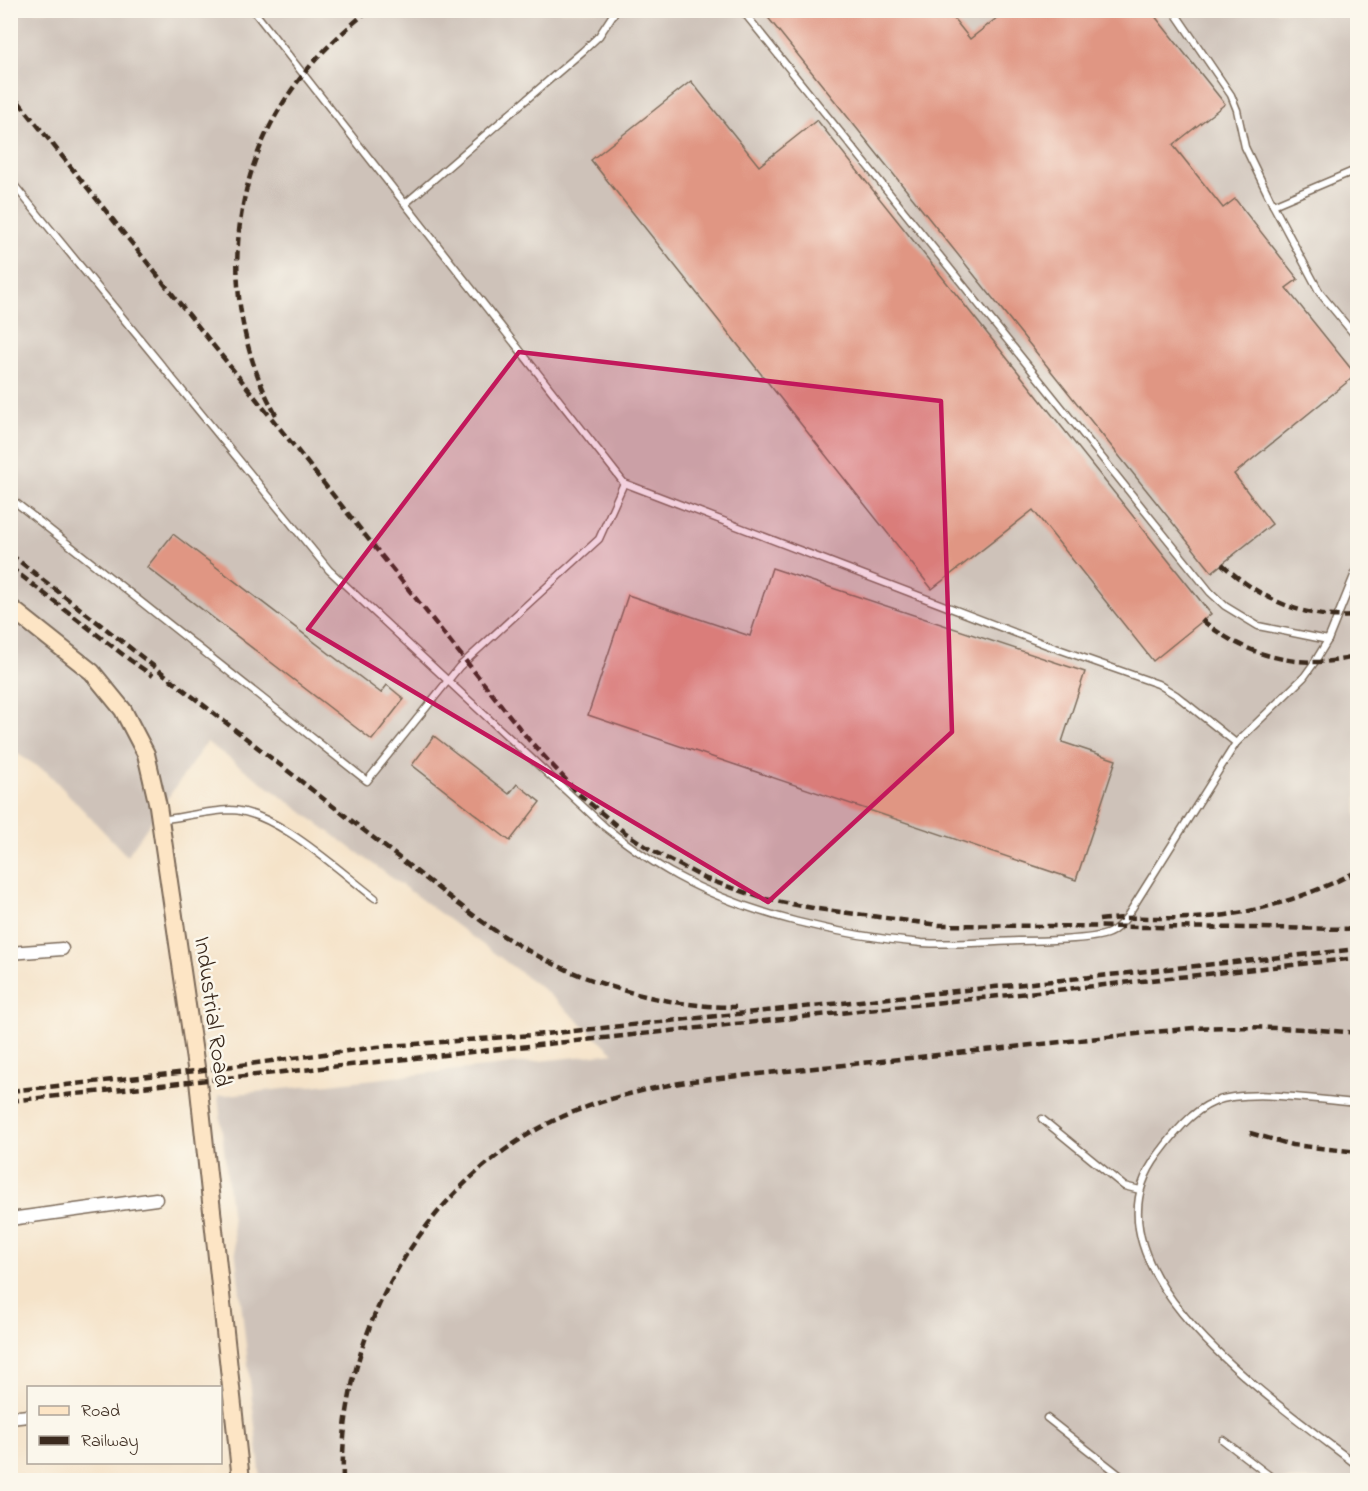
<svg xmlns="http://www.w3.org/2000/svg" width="1368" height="1491" font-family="'Indie Flower',sans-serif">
  <rect width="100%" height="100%" fill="#fbf7ec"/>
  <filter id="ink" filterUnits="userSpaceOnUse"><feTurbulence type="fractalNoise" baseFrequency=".0167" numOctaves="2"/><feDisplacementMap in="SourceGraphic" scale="12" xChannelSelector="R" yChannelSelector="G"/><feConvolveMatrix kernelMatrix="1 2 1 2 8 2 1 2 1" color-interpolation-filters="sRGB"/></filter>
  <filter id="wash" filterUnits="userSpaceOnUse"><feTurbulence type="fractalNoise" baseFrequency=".008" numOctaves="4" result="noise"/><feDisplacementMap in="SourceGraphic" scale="24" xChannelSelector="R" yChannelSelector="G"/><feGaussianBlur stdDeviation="1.35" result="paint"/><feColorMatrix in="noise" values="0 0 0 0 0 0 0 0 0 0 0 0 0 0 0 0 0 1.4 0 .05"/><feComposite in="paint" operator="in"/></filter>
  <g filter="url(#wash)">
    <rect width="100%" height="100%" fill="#f5e3c9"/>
    <!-- industrial -->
    <path fill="#cec2b9" d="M11 11H1357V1480H261L218 1096 614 1053 543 989 207 742 127 856 47 772 11 750Z"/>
    <g id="blocks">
      <!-- building -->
      <g fill="#e09683">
        <path d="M762 10H947L970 39 1007 10H1150L1225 104 1173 145 1223 208 1235 199 1298 279 1286 288 1356 375 1234 474 1272 524 1212 572Z"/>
        <path d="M691 81 759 166 817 120 1211 614 1153 661 1033 510 932 589 591 160Z"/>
        <path d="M173 534 381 693 387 685 404 699 372 740 147 567Z"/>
        <path d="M772 568 1085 672 1062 742 1116 760 1076 880 588 715 628 595 750 636Z"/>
        <path d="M434 736 509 794 517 784 540 802 510 841 412 765Z"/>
      </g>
    </g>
  </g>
  <g filter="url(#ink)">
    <use href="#blocks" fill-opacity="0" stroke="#7c6b5a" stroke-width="1.5"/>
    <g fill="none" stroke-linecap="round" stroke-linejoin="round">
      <!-- lane casing -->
      <g stroke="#7c6b5a" stroke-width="9">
        <g id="lane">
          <path d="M253 10 624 483 1047 645 1158 684 1176 695 1236 743"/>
          <path d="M742 10 1210 592 1225 606 1258 626 1328 640"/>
          <path d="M1173 10 1231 95 1237 110 1245 147 1273 205 1320 293 1358 339"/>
          <path d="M10 180 329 570 605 827C628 845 651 862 677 876 748 915 842 936 922 943 954 945 987 942 1018 941 1037 941 1094 940 1109 933 1116 930 1121 924 1126 918L1236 743 1304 677 1314 663 1328 640 1358 566"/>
          <path d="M406 203 583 51 599 36 616 10"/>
          <path d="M1273 205 1358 169"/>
          <path d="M10 498 367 781 459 667 599 539 624 483"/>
          <path d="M160 820C183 817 207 811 230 810 275 810 339 871 375 898"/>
          <path d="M1358 1103C1319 1100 1247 1088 1214 1102 1190 1112 1173 1135 1158 1155 1072 1269 1283 1407 1358 1466"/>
          <path d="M1042 1119 1124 1186 1140 1190"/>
          <path d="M1047 1418 1126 1480"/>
          <path d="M1223 1440 1275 1480"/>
        </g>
      </g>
      <!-- street casing -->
      <g stroke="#7c6b5a" stroke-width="15">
        <g id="street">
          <path d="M10 953 62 949"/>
          <path d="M10 1219 156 1199"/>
          <path d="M10 1418 28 1416"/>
        </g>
      </g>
      <!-- secondary casing -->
      <g stroke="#7c6b5a" stroke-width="20">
        <path id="secondary" d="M10 607 92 672 123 710 146 754 158 806 198 1081 241 1480"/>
      </g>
      <!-- lane -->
      <use href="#lane" stroke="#fff" stroke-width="6"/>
      <!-- street -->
      <use href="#street" stroke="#fff" stroke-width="12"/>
      <!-- secondary -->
      <use href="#secondary" stroke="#fde5c5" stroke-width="16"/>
      <!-- rail -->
      <g stroke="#3b2a1e" stroke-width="4.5" stroke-dasharray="9 4.5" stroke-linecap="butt">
        <path d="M10 91 529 740 579 794 623 831 651 850 706 879 765 899 818 909 939 925 1358 929"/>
        <path d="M276 415C222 318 224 194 285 100 307 65 337 36 369 10"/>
        <path d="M10 554 439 889C460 905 480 921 502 935 570 979 655 1007 736 1007"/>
        <path d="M1222 564C1260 599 1305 620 1358 616"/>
        <path d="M10 567 130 660 153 676"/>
        <path d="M1202 620C1246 657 1303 671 1358 656"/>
        <path d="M1099 920C1129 916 1160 919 1191 918 1251 916 1304 898 1358 871"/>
        <path d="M10 1091 196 1071 377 1047 545 1034 1358 949"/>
        <path d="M10 1101 1358 958"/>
        <path d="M1250 1133 1292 1145 1358 1152"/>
        <path d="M343 1480C338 1336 421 1186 553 1121 597 1100 644 1089 692 1081L1193 1028C1248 1026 1302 1028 1358 1033"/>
      </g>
    </g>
  </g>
  <!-- marked area -->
  <path fill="#c2185b" fill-opacity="0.2" stroke="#c2185b" stroke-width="4.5" stroke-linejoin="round" d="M519 352 941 401 952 732 768 902 308 629Z"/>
  <g text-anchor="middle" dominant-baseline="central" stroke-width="5" stroke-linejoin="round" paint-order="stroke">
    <!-- street labels -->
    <g font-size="24" fill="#3b2a1e" stroke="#fbf7ec">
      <text transform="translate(211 1012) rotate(82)">Industrial Road</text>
    </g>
  </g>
  <!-- margin -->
  <rect width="1368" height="1491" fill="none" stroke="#fbf7ec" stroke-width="36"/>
  <!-- legend -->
  <rect x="27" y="1386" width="195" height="78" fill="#fbf7ec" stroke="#aea59a" stroke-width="1.5"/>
  <rect x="39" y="1406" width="30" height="9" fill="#fde5c5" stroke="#aea59a" stroke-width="1.5"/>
  <text x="81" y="1416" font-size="18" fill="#3b2a1e">Road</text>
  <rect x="39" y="1436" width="30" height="9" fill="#3b2a1e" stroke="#aea59a" stroke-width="1.5"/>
  <text x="81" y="1446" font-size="18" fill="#3b2a1e">Railway</text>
</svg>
